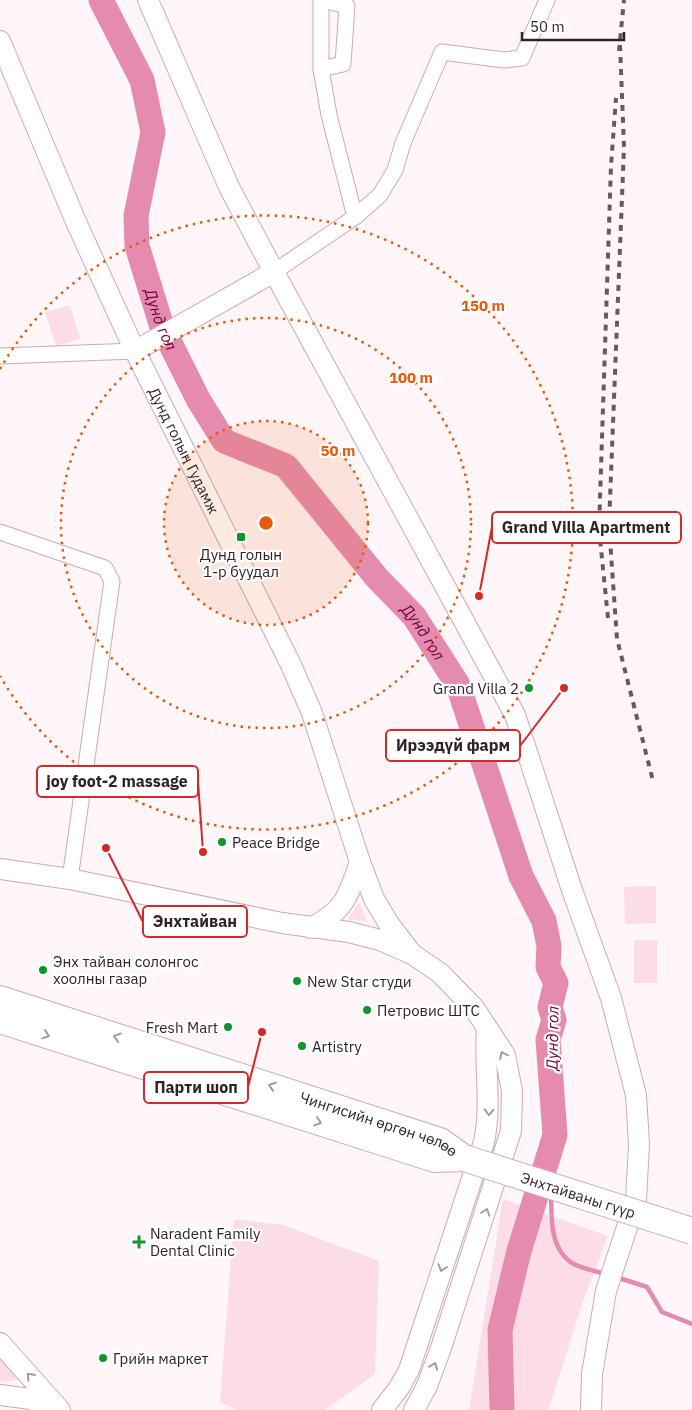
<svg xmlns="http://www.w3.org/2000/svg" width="692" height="1410" font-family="'IBM Plex Sans',sans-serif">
  <rect width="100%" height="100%" fill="#fef6f9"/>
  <!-- green -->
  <g fill="#fcdde7">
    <path d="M70 305 80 339 56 346 45 312Z"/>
    <path d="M656 886V923L625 924 624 887Z"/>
    <path d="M358 904H360L367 921 348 919Z"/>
    <rect x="634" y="940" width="23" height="43"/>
    <path d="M503 1199 608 1236 584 1299 548 1410H469Z"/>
    <path d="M234 1219 283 1225 379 1261 375 1374 325 1410H237L220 1402Z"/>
    <path d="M0 1353 20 1379 18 1380 0 1382Z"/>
  </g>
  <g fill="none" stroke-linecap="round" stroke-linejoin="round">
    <!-- stream -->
    <g stroke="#e58baf" stroke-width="4.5">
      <path d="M549 1155 550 1176"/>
      <path d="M551 1194C552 1216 549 1245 569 1261 577 1268 596 1271 606 1274"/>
      <path d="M616 1277 647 1287 662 1312 692 1324"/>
    </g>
    <!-- river -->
    <path stroke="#e58baf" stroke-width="25" id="s1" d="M101 0 142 80 153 132 136 216 137 246 162 327 198 399 224 441 286 466 377 578 414 616 458 685 521 876 544 921 549 946 548 967 556 983 550 1007 554 1020 548 1040 555 1135 519 1251 500 1330 502 1410"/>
    <!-- street casing -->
    <g stroke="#cfa8b6" stroke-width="17">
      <g id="street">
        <path d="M321 0V69L329 115 355 217"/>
        <path d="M321 69 343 64 347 6 323 0"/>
        <path d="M274 272 355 217 380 195 395 170 403 143 442 52 504 60 522 58 547 0"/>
        <path d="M0 356 135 351"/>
        <path d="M0 532 105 568 112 581 70 879"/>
      </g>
    </g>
    <!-- secondary casing -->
    <g stroke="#cfa8b6" stroke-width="22">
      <g id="secondary">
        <path d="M148 0 229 187 274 272 515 715 572 890 611 998 636 1095 639 1144 636 1200 606 1291 592 1374 591 1410"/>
        <path id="s2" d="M0 41 77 224 135 351 291 665 312 713 360 862 374 899 389 924 412 954"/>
        <path d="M135 351 274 272"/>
        <path d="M0 869 70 879 282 923 349 932 380 940 412 954 440 973 474 1008 505 1055 512 1091 511 1131 441 1348 427 1386 414 1410"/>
        <path d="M311 928C346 909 347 898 360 862"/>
        <path d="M0 1343 60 1410"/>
        <path d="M0 1395 31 1399 54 1410"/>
        <path d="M382 1410 399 1388 409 1370 484 1142C492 1104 484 1067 487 1029"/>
      </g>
    </g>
    <!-- highway casing -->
    <g stroke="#cfa8b6" stroke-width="28">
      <g id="highway">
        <path id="s3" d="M0 999 440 1141 464 1158"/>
        <path d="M0 1020 435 1159 464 1158"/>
      </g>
    </g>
    <!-- street -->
    <use href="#street" stroke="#fff" stroke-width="15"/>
    <!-- secondary -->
    <use href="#secondary" stroke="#fff" stroke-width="20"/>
    <!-- highway -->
    <use href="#highway" stroke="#fff" stroke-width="26"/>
    <!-- rail -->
    <g stroke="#685b60" stroke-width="4" stroke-dasharray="6 6" stroke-linecap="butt">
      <path d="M620 45 624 147 609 525 617 639 653 781"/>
      <path d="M619 51 624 0"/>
      <path d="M608 618 599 529 611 166 616 98"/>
    </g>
    <!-- highway-bridge casing -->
    <g stroke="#cfa8b6" stroke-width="28" stroke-linecap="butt">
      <g id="highway-bridge">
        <path id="s4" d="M464 1158 692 1231"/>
      </g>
    </g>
    <!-- highway-bridge -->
    <use href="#highway-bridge" stroke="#fff" stroke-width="26"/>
  </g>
  <!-- one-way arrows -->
  <defs><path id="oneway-chevron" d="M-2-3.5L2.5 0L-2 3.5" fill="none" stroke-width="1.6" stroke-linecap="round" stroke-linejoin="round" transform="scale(1.25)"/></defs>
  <g stroke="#a29c9e">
    <use href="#oneway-chevron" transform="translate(46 1035) rotate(18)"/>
    <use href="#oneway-chevron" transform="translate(117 1037) rotate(-162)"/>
    <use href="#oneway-chevron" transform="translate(503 1055) rotate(-115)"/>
    <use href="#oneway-chevron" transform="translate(272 1086) rotate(-162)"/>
    <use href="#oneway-chevron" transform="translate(489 1112) rotate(93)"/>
    <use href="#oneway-chevron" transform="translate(318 1122) rotate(18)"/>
    <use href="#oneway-chevron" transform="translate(486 1212) rotate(-72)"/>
    <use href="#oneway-chevron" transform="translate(442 1268) rotate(108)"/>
    <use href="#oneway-chevron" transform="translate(434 1366) rotate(-69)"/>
    <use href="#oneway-chevron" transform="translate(30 1376) rotate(-131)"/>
  </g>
  <!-- distance rings -->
  <circle cx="266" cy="523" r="102" fill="#e8590c" fill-opacity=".12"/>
  <g fill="none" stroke="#e8590c" stroke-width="2.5" stroke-dasharray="2.5 5">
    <circle cx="266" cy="523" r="102"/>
    <circle cx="266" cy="523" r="205"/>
    <path d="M0 369A307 307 0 1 1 0 676"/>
  </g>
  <!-- markers -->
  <g fill="#0e962b" stroke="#fff" stroke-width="2">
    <rect x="236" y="532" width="10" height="10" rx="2.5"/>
    <circle cx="529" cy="688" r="5"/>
    <circle cx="222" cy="842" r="5"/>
    <circle cx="43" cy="970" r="5"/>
    <circle cx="297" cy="981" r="5"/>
    <circle cx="367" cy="1010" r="5"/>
    <circle cx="228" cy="1027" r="5"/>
    <circle cx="302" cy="1046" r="5"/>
    <path d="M136.5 1234.5h5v5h5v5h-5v5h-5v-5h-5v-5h5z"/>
    <circle cx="103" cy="1358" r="5"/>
  </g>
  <g text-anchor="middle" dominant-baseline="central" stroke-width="4.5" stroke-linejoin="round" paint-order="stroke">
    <!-- street labels -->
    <g font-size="15" fill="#312228" stroke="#fff">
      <text stroke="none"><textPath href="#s2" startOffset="449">Дунд голын Гудамж</textPath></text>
      <text stroke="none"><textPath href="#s3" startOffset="399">Чингисийн өргөн чөлөө</textPath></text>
      <text stroke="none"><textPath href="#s4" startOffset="120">Энхтайваны гүүр</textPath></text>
    </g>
    <!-- poi labels -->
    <g font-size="15" fill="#312228" stroke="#fff" text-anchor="start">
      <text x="241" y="554" text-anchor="middle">Дунд голын<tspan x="241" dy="17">1-р буудал</tspan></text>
      <text x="519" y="688" text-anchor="end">Grand Villa 2</text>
      <text x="232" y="842">Peace Bridge</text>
      <text x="53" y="961">Энх тайван солонгос<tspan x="53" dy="17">хоолны газар</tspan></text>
      <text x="307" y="981">New Star студи</text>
      <text x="377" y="1010">Петровис ШТС</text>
      <text x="218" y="1027" text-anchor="end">Fresh Mart</text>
      <text x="312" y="1046">Artistry</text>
      <text x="150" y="1233">Naradent Family<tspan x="150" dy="17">Dental Clinic</tspan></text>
      <text x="113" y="1358">Грийн маркет</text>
    </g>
    <!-- water labels -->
    <g font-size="16" font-style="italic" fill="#700040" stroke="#fff">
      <text stroke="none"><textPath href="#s1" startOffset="336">Дунд гол</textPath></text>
      <text stroke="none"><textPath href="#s1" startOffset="756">Дунд гол</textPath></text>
      <text transform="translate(552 1038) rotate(-89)">Дунд гол</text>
    </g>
  </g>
  <circle cx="266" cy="523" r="8" fill="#e8590c" stroke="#fff" stroke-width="2.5"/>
  <g font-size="15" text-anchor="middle" font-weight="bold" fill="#e8590c" stroke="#fff" stroke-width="4.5" stroke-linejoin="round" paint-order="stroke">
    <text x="483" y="311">150 m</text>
    <text x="411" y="383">100 m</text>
    <text x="338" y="456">50 m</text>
  </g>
  <!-- callouts -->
  <path fill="none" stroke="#d62828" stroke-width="2" d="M479 596L492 527M564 688L520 746M203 852L198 781M106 848L143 922M262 1032L248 1087"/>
  <g fill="#d62828" stroke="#fff" stroke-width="2">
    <circle cx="479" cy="596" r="5"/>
    <circle cx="564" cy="688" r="5"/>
    <circle cx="203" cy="852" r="5"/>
    <circle cx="106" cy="848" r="5"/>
    <circle cx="262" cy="1032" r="5"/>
  </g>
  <g fill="#fff" stroke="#d62828" stroke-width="2">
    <rect x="492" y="512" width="189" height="31" rx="5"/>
    <rect x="386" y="730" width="134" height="31" rx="5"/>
    <rect x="37" y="766" width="161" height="31" rx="5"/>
    <rect x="143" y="906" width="104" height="31" rx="5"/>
    <rect x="144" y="1072" width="104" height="31" rx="5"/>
  </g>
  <g font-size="16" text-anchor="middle" font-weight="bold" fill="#312228">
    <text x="586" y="533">Grand Villa Apartment</text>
    <text x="453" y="751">Ирээдүй фарм</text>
    <text x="117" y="787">joy foot-2 massage</text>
    <text x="195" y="927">Энхтайван</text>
    <text x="196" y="1093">Парти шоп</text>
  </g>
  <!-- scale -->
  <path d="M522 32v8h102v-8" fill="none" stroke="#312228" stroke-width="2.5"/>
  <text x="530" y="32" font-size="15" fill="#312228" stroke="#ffffff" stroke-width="4" paint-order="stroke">50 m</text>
</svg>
